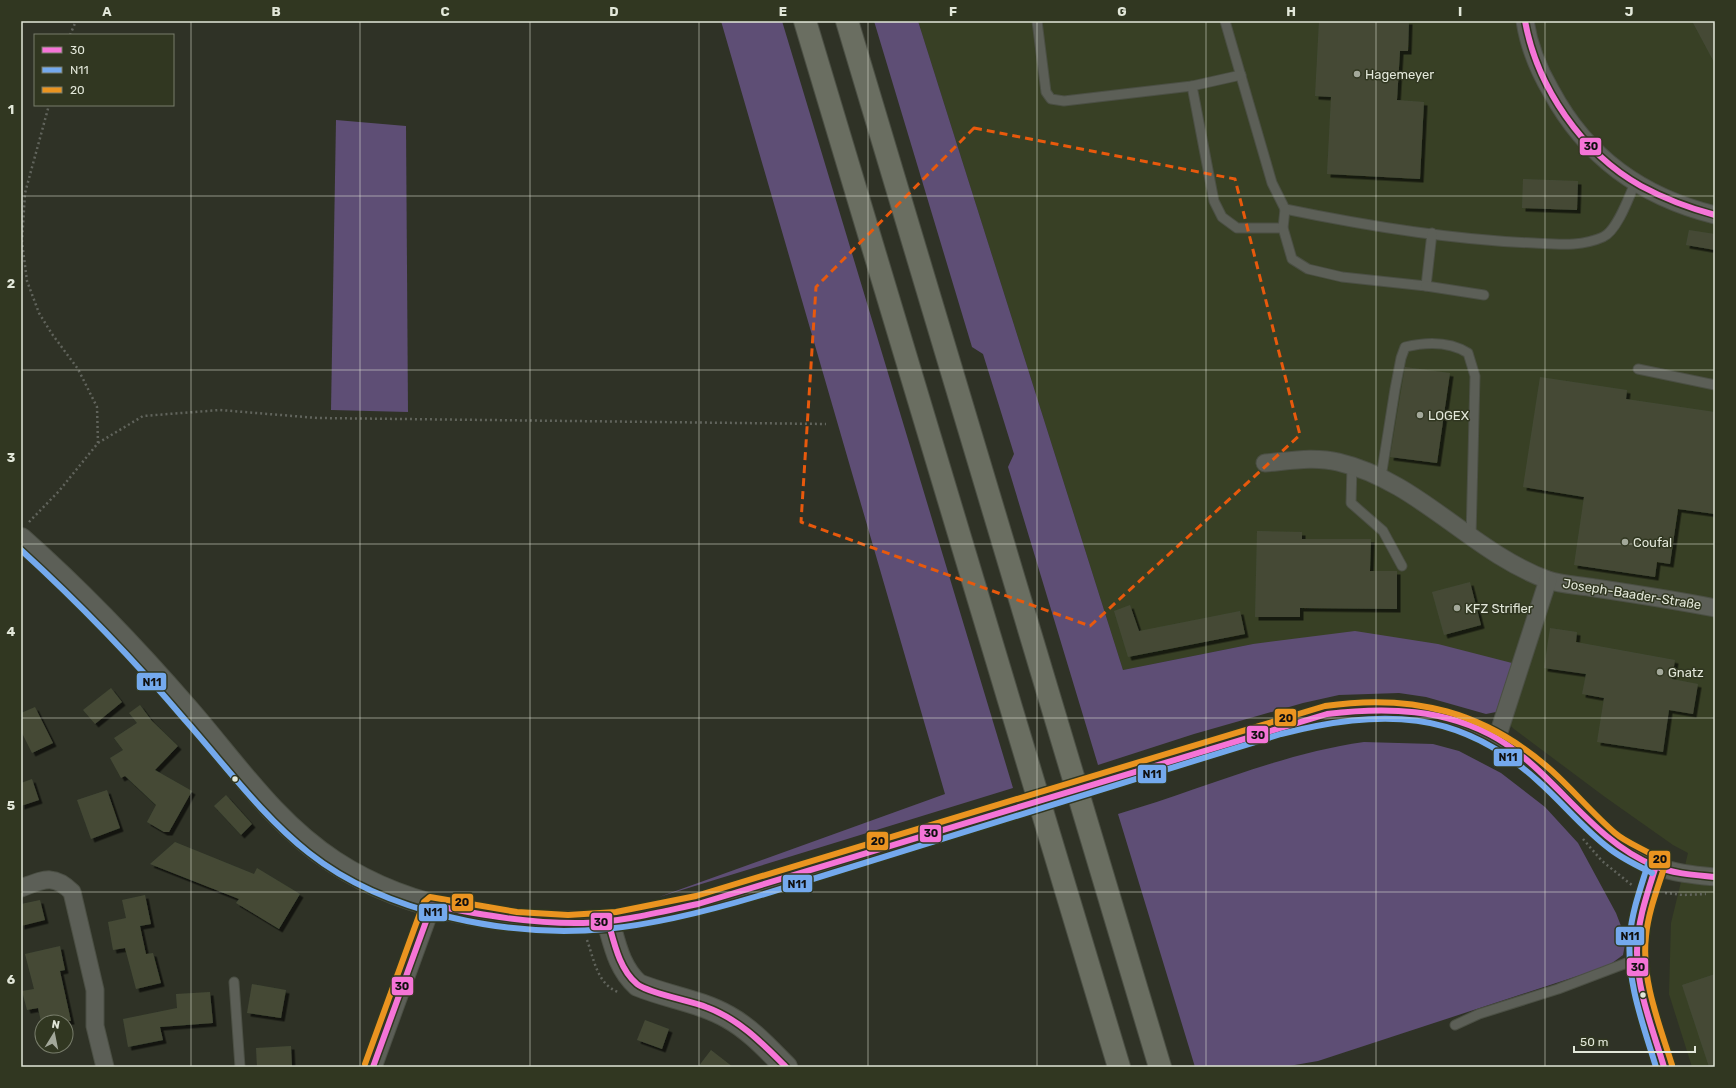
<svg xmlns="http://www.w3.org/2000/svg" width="1736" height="1088" font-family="Rubik,sans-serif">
  <defs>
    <filter id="shadow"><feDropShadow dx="3.5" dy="3.5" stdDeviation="0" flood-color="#0009"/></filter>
  </defs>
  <rect width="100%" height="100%" fill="#2f3226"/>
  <!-- built -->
  <path fill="#384025" d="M918 21H1715V1067H1692L1669 994 1671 923 1688 853 1673 845 1605 797 1514 729 1496 712 1512 663 1253 644 1123 670Z"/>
  <!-- green -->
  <g fill="#5e4e75">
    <path d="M721 21H782L1013 788 659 897 945 794Z"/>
    <path d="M874 21H918L1123 670 1253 644 1355 631 1438 644 1512 663 1496 712 1486 714 1426 697 1399 693 1339 695 1303 703 1194 734 1098 765 1008 467 1014 454 983 354 972 347Z"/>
    <path d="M336 120 406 126 408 412 331 410Z"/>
    <path d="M1364 742 1433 744 1459 751 1501 773 1545 807 1578 843 1616 913 1626 939 1623 955 1608 966 1318 1061 1283 1067H1195L1118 814C1200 790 1279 754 1364 742Z"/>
  </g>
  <!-- building -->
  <g fill="#444a36" filter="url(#shadow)">
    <path d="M1319 21H1409L1408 51H1400L1397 100 1424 102 1420 179 1327 174 1331 97 1315 96Z"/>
    <path d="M1692 21H1715V64Z"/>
    <path d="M1523 179 1578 181 1577 210 1522 208Z"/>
    <path d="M1689 230 1715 234V250L1686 245Z"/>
    <path d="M1405 367 1450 373 1437 463 1390 457Z"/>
    <path d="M1540 377 1627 390 1626 399 1715 412V514L1678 509 1670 564 1657 562 1655 577 1574 565 1584 497 1523 487Z"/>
    <path d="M1257 531 1302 532V539H1371L1370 571H1397V609L1300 608V617H1255Z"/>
    <path d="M1470 582 1481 625 1444 635 1432 592Z"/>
    <path d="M1130 605 1139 631 1240 611 1245 634 1128 657 1114 611Z"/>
    <path d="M1550 628 1577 632 1576 642 1675 660 1672 679 1698 684 1693 714 1669 710 1663 752 1597 742 1604 698 1582 694 1586 674 1544 668Z"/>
    <path d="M111 688 122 702 95 724 83 710Z"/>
    <path d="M140 705 152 721 178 746 155 770 192 791 169 832H164L147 822 156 805 125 776 121 778 110 758 123 750 114 738 137 723 129 713Z"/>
    <path d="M35 707 53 743 32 753 21 731V713Z"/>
    <path d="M32 779 39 800 21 806V783Z"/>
    <path d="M107 790 120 828 91 839 77 800Z"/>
    <path d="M226 795 252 824 241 835 214 806Z"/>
    <path d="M175 842 254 874 257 868 300 894 279 929 236 903 239 899 150 864Z"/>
    <path d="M145 895 151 924 140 926 146 954 153 953 161 983 136 989 125 948 113 950 108 922 126 918 122 900Z"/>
    <path d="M40 900 45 920 21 926V904Z"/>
    <path d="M60 946 65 970 60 971 71 1021 42 1022V1026L38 1008 27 1010 22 991 34 989 25 954Z"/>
    <path d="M1715 974V1067H1709L1682 985Z"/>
    <path d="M252 984 286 990 281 1018 247 1013Z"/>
    <path d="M210 992 213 1023 160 1027 163 1040 128 1047 123 1019 177 1008 176 994Z"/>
    <path d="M645 1020 669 1029 662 1049 637 1040Z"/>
    <path d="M291 1046 292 1067H257L256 1048Z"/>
    <path d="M711 1050 733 1067H698Z"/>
  </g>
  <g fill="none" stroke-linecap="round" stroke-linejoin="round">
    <!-- service casing -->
    <g stroke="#4b4f44" stroke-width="11">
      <g id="service">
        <path d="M1037 21 1046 92 1051 99 1064 101 1192 86"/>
        <path d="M1225 21 1272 183 1285 209C1367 226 1451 240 1534 243 1557 244 1581 247 1603 237 1617 231 1629 197 1635 183"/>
        <path d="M1241 75 1192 86 1214 201 1222 217 1237 228H1283"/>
        <path d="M1285 209 1283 228 1292 259 1308 269 1342 277 1426 286 1432 233"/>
        <path d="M1426 286 1484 295"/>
        <path d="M1638 369 1715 385"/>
        <path d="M1352 466 1351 503 1383 531 1402 566"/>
        <path d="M1381 477 1395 389 1401 358 1405 347C1426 342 1449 341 1468 353L1475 376 1471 537"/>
        <path d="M234 982 240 1067"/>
        <path d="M1455 1025 1479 1014 1558 989 1637 959"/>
      </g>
    </g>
    <!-- minor casing -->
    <g stroke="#4b4f44" stroke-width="19">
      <g id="minor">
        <path d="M1525 21C1529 47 1538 69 1551 91 1587 158 1642 197 1715 215"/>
        <path d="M1265 463C1289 461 1314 456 1338 462 1419 481 1471 552 1548 580 1562 585 1580 585 1595 588 1635 594 1675 600 1715 608"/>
        <path d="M1497 738 1548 580"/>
        <path d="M1128 773 1327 714C1384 706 1447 708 1498 739 1556 774 1593 841 1655 866 1674 873 1695 875 1715 877"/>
        <path d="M1656 866C1649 889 1641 911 1638 935 1632 979 1652 1025 1664 1067"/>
        <path d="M21 888C43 880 53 873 72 892L95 990V1026L105 1067"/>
        <path d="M608 921 698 904 986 817"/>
        <path d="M373 1067 432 905"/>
      </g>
    </g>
    <!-- tertiary casing -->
    <g stroke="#4b4f44" stroke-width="24">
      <path id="tertiary" d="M21 539C81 592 137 651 189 711 234 763 275 824 334 862 413 914 516 927 608 921 615 945 619 968 638 985 667 997 700 1001 728 1017 750 1029 768 1049 786 1067"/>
    </g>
    <!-- motorway casing -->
    <g stroke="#4b4f44" stroke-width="24">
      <g id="motorway">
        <path d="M805 21 1119 1067"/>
        <path d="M847 21 1160 1067"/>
      </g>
    </g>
    <!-- path -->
    <g stroke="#61645c" stroke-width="2.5" stroke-dasharray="2 3" stroke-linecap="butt">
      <path d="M70 35 76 21"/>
      <path d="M98 443 143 416 220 410 317 418 826 424"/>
      <path d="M29 522 59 491 98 443 97 407 78 369 52 334 39 313 27 281 22 242 25 193 49 105"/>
      <path d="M1583 839 1602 861 1633 886"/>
      <path d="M1665 893 1683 895 1706 894"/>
      <path d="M587 940C594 959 597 984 618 992"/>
    </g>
    <!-- service -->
    <use href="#service" stroke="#5c5f57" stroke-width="9"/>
    <!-- minor -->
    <use href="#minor" stroke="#5c5f57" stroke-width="17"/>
    <!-- tertiary -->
    <use href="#tertiary" stroke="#5c5f57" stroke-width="22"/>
    <!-- motorway -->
    <use href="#motorway" stroke="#6a6e61" stroke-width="22"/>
    <!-- minor-bridge casing -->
    <g stroke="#4b4f44" stroke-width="19" stroke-linecap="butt">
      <path id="minor-bridge" d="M986 817 1128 773"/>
    </g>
    <!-- minor-bridge -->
    <use href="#minor-bridge" stroke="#5c5f57" stroke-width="17"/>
    <!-- bus-1 casing -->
    <g stroke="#313721" stroke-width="9">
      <g id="bus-1">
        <path d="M1525 21C1537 87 1582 153 1641 186 1665 199 1689 208 1715 215"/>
        <path d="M1656 866C1647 894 1637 922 1637 952 1637 991 1653 1030 1664 1067"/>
        <path d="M432 905C482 915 532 924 583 923 622 922 660 912 698 904L1327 714C1385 707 1446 708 1498 739 1556 774 1591 840 1655 866 1674 874 1695 875 1715 877"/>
        <path d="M608 921C614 942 619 969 637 984 648 993 691 1001 706 1007 739 1019 762 1043 786 1067"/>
        <path d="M373 1067 432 905"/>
      </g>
    </g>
    <!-- bus-2 casing -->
    <g stroke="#313721" stroke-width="9">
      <g id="bus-2">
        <path d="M21 550C79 603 134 660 185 720 225 765 262 816 309 853 386 914 510 938 606 929 658 924 708 911 758 896L1281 734C1381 709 1458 708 1538 781 1563 803 1584 830 1610 849 1623 859 1638 866 1652 873"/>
        <path d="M1648 864C1641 887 1632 911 1630 935 1626 981 1643 1024 1656 1067"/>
      </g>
    </g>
    <!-- bus-3 casing -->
    <g stroke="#313721" stroke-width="9">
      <path id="bus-3" d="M365 1064 424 902 430 897 517 912 568 915 616 912 696 896 1325 706C1413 693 1486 712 1552 771 1574 791 1593 814 1615 833 1629 845 1648 850 1662 861L1664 868C1657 890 1648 913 1646 936 1641 980 1659 1023 1672 1065"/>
    </g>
    <!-- bus-1 -->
    <use href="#bus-1" stroke="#f574d7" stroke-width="6"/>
    <!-- bus-2 -->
    <use href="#bus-2" stroke="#74a9ed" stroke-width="6"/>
    <!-- bus-3 -->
    <use href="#bus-3" stroke="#ea9420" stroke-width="6"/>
  </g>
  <!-- marked area -->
  <path fill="none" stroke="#e8590c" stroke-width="3" stroke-dasharray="8 5" stroke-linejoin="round" d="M974 128 1235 179 1300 435 1090 626 801 522 816 287Z"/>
  <!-- grid -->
  <path fill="none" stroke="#e2e7d9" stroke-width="1" stroke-opacity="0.55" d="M191 21V1067M360 21V1067M530 21V1067M699 21V1067M868 21V1067M1037 21V1067M1206 21V1067M1376 21V1067M1545 21V1067M21 196H1715M21 370H1715M21 544H1715M21 718H1715M21 892H1715"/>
  <!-- markers -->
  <g fill="#a3a89a" stroke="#313721" stroke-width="1.5">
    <circle cx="1357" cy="74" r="4"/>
    <circle cx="1420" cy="415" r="4"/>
    <circle cx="1625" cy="542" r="4"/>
    <circle cx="1457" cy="608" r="4"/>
    <circle cx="1660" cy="672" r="4"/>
  </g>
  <g fill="#e2e7d9" stroke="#313721" stroke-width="1.5">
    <circle cx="235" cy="779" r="3.5"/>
    <circle cx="1643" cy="995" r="3.5"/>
  </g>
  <g text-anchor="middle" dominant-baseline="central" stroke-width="3" stroke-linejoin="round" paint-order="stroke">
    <!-- poi labels -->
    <g font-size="13" fill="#e2e7d9" stroke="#313721" text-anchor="start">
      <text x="1365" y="74">Hagemeyer</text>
      <text x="1428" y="415">LOGEX</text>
      <text x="1633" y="542">Coufal</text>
      <text x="1465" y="608">KFZ Strifler</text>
      <text x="1668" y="672">Gnatz</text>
    </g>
    <!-- street labels -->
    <g font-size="13" fill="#e2e7d9" stroke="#313721">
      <text transform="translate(1632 594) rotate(9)">Joseph-Baader-Straße</text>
    </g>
  </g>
  <g stroke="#313721" stroke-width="1.5">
    <rect x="1579" y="137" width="23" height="19" rx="4" fill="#f574d7"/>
    <rect x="136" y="672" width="31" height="19" rx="4" fill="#74a9ed"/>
    <rect x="1274" y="708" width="23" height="19" rx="4" fill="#ea9420"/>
    <rect x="1246" y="725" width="23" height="19" rx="4" fill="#f574d7"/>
    <rect x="1493" y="748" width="30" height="19" rx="4" fill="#74a9ed"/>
    <rect x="1137" y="764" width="30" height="20" rx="4" fill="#74a9ed"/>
    <rect x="919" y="824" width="23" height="19" rx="4" fill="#f574d7"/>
    <rect x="866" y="831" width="23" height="20" rx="4" fill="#ea9420"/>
    <rect x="1648" y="850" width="23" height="19" rx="4" fill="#ea9420"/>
    <rect x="782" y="874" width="31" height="19" rx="4" fill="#74a9ed"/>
    <rect x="451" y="893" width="23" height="19" rx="4" fill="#ea9420"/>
    <rect x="418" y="903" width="30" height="19" rx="4" fill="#74a9ed"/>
    <rect x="590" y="912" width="23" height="19" rx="4" fill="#f574d7"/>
    <rect x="1615" y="926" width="30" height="20" rx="4" fill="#74a9ed"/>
    <rect x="1626" y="957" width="23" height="20" rx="4" fill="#f574d7"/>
    <rect x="391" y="976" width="23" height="20" rx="4" fill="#f574d7"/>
  </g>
  <g font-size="11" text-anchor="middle" font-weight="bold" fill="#111">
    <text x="1591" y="150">30</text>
    <text x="152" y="686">N11</text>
    <text x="1286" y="722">20</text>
    <text x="1258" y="739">30</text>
    <text x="1508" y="761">N11</text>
    <text x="1152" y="778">N11</text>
    <text x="931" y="837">30</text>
    <text x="878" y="845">20</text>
    <text x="1660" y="863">20</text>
    <text x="797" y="888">N11</text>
    <text x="462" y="906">20</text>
    <text x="433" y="916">N11</text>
    <text x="601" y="926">30</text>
    <text x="1630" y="940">N11</text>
    <text x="1638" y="971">30</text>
    <text x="402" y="990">30</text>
  </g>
  <!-- border -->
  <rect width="1736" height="1088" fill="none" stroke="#313721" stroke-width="44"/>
  <!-- legend -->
  <rect x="34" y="34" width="140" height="72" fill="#313721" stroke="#787d6b"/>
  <rect x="42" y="47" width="20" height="6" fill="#f574d7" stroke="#787d6b"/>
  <text x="70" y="54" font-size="12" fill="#e2e7d9">30</text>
  <rect x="42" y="67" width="20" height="6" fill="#74a9ed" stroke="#787d6b"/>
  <text x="70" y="74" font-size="12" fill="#e2e7d9">N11</text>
  <rect x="42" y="87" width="20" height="6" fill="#ea9420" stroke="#787d6b"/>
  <text x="70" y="94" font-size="12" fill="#e2e7d9">20</text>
  <!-- north arrow -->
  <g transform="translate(54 1034) rotate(10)"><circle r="19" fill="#313721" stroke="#787d6b"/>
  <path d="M0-3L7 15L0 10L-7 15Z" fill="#a3a89a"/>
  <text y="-6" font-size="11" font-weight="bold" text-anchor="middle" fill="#e2e7d9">N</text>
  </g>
  <!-- scale -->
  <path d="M1574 1046v6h121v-6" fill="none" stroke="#e2e7d9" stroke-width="2"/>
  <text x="1580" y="1046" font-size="12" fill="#e2e7d9" stroke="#313721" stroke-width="3" paint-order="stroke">50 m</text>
  <rect x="22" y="22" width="1692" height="1044" fill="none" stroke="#e2e7d9" stroke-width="1.5"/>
  <g font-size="13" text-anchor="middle" font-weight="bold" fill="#e2e7d9">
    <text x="107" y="16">A</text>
    <text x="276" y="16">B</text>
    <text x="445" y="16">C</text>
    <text x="614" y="16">D</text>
    <text x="783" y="16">E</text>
    <text x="953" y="16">F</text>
    <text x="1122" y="16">G</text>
    <text x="1291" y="16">H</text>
    <text x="1460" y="16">I</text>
    <text x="1629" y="16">J</text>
    <text x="11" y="114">1</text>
    <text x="11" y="288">2</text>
    <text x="11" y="462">3</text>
    <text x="11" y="636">4</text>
    <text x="11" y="810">5</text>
    <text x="11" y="984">6</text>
  </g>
</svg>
